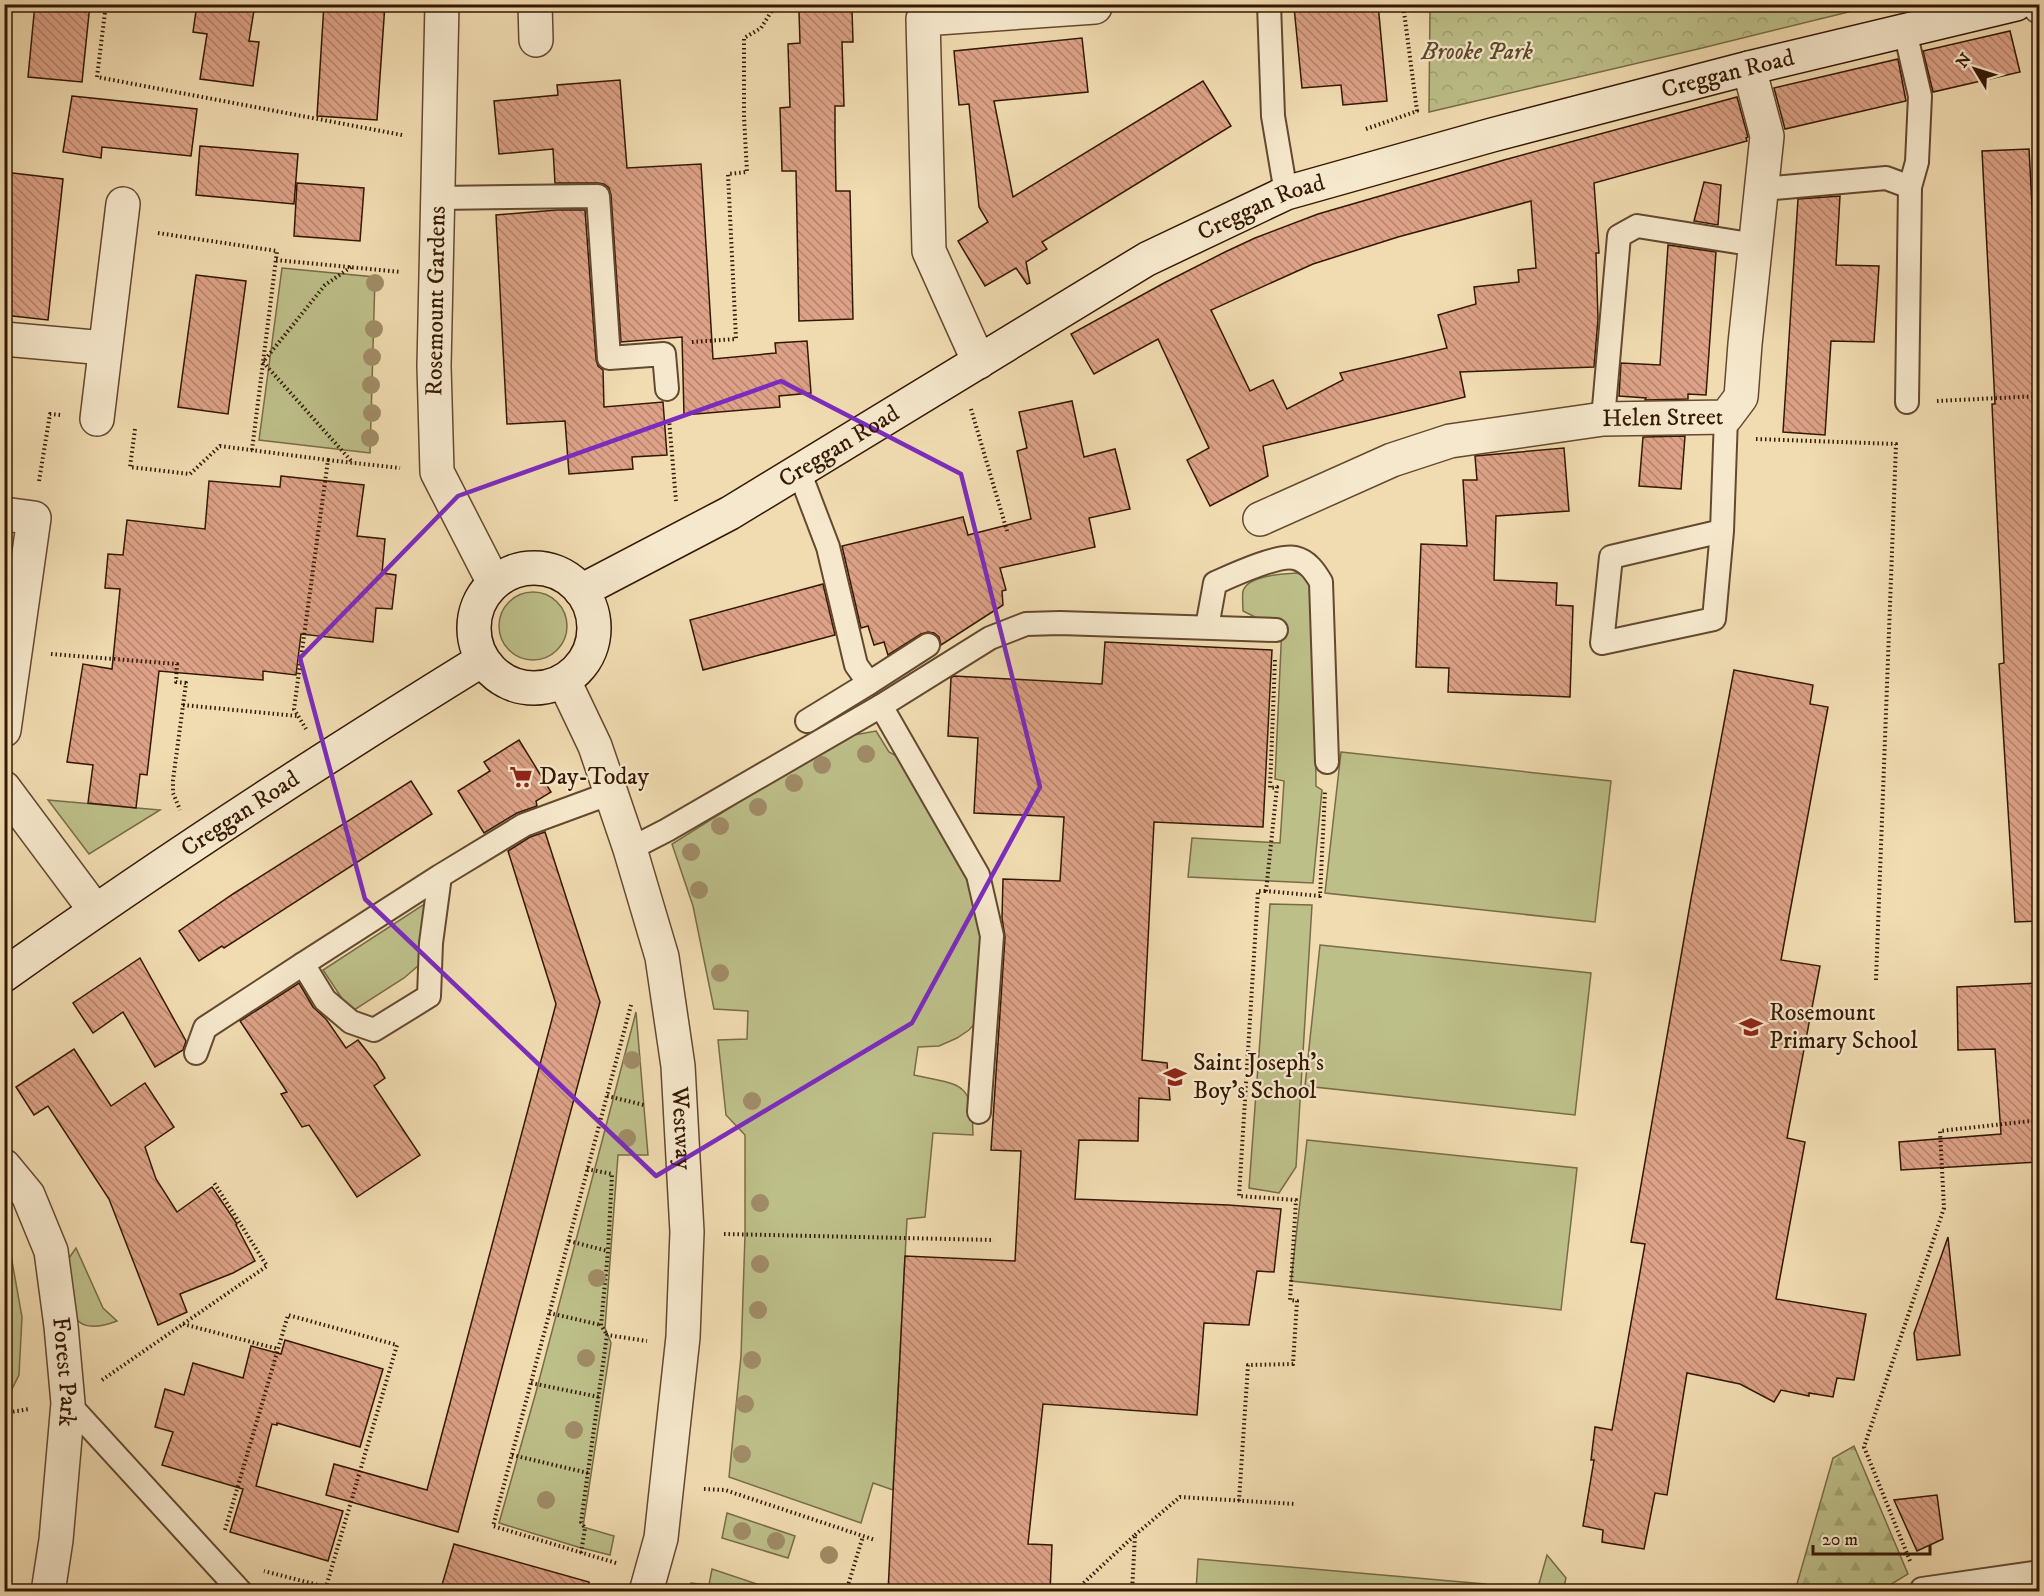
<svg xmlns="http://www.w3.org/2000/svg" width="2044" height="1596" font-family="'IM FELL DW Pica',serif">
  <defs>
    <pattern id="forest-firs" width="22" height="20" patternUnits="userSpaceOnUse" patternTransform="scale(1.5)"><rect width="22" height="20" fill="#bdbf89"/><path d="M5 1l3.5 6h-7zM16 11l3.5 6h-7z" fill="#a3a375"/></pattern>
    <pattern id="park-crowns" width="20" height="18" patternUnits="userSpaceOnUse" patternTransform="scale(1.5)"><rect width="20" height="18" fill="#bdbf89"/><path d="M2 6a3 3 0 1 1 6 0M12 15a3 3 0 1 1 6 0" fill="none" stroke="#a3a375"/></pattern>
    <pattern id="building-back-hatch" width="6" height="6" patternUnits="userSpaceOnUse" patternTransform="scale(1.5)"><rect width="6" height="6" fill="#dda287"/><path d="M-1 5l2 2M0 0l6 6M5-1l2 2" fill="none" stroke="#b4836c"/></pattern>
  </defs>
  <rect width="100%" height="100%" fill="#f1dcb1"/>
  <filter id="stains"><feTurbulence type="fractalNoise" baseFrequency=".00333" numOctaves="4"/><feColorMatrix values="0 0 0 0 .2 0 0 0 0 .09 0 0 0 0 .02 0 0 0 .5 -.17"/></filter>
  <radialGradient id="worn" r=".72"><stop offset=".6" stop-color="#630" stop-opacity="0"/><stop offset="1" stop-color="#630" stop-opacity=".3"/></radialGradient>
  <!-- grass -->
  <g fill="#bdbf89" stroke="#786c46" stroke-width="1.5">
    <path d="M282 268 375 277 370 453 259 440Z"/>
    <path d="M1297 573 1309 578 1314 588 1316 786 1322 790 1313 883 1188 877 1192 838 1280 843 1284 781 1275 779 1282 625 1267 623 1243 611C1243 605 1242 596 1243 591 1248 575 1283 574 1297 573Z"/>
    <circle cx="533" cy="626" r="34"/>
    <path d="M876 731 889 752 902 759 964 872 980 913 983 944 978 1020 969 1030 957 1038 939 1046 918 1047 914 1075C962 1086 972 1080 973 1135L933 1133 925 1217 907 1219 893 1490 873 1483 861 1523 729 1477 741 1356 745 1235V1135L726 1115 718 1040 747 1039 748 1011 714 1009 693 906 672 844 843 737Z"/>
    <path d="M1341 752 1611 781 1595 922 1325 893Z"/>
    <path d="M48 800 160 810 89 854Z"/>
    <path d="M429 901 419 965 404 978 351 1012 323 970Z"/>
    <path d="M1270 904 1312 905 1296 1167 1279 1193 1249 1188Z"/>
    <path d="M1320 945 1591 973 1575 1115 1305 1086Z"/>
    <path d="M636 1012 648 1155H618L605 1328 611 1343 583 1527 614 1536 610 1555 578 1547 499 1523 536 1392Z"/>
    <path d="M1307 1140 1577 1168 1561 1310 1291 1281Z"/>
    <path d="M5 1222 22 1317 19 1375 9 1395 5 1424Z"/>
    <path d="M76 1248 103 1308 117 1321C67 1340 71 1306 62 1268Z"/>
    <path d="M727 1513 795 1536 788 1558 722 1538Z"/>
    <path d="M1547 1555 1566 1578 1563 1591H1537Z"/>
    <path d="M1198 1559 1485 1584V1591H1196Z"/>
    <path d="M712 1569 763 1586 765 1591H689L691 1583 709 1585Z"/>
  </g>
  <!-- forest -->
  <path fill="url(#forest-firs)" stroke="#786c46" stroke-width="1.5" d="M1854 1446 1908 1574 1880 1591H1798L1797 1584 1833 1458Z"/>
  <!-- park -->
  <path fill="url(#park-crowns)" stroke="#786c46" stroke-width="1.5" d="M1430 5V4L1877 5 1698 49 1429 112Z"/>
  <!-- building -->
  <g fill="url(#building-back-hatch)" stroke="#341803" stroke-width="1.5" fill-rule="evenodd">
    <path d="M35 4H90L82 82 28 77Z"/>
    <path d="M197 4H255L249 41 259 42 253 86 200 79 207 34 193 32Z"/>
    <path d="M324 4H385L377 120 317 116Z"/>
    <path d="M1330 4H1378L1387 101 1343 105 1341 85 1302 88 1294 7Z"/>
    <path d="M852 10 853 42H842L844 106H835V138L836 191H850L853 319 799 321 796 171H782L780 108 790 107 788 44 800 43 799 11Z"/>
    <path d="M2010 31 2020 72 1933 92 1923 51Z"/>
    <path d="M1082 38 1088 92 994 101 1013 197 1203 81 1231 126 1042 242 1047 249 1026 262 1030 283 1027 284 1016 268 985 286 958 241 988 222 979 207 969 104 959 105 954 51Z"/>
    <path d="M1898 59 1906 101 1785 129 1774 88Z"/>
    <path d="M620 80 627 168 701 164 713 359 776 353 775 343 807 341 811 393 779 396 780 407 684 415 682 337 621 342 611 195 609 188 604 184 598 183H555L553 149 499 154 494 101 558 95 557 85Z"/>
    <path d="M72 96 197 109 191 156 102 147 101 158 63 152Z"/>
    <path d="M1737 97 1748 137 1746 138 1747 141 1594 183 1599 253H1596L1598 319 1594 367 1460 372 1465 397 1263 446 1268 476 1210 506 1187 460 1209 448 1158 339 1094 374 1071 334 1164 283 1225 252 1255 238 1318 214 1504 160ZM1531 201 1536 268 1518 270 1519 282 1474 287 1476 304 1438 315 1447 348 1340 373 1343 380 1287 409 1273 380 1250 391 1211 310 1313 264 1398 237Z"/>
    <path d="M200 146 298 154 294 204 196 195Z"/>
    <path d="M2029 149 2040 353V391H2037L2040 440V921L2015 922 1999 664 2004 663 1992 404H1995L1982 151Z"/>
    <path d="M4 172 63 179 48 320 4 315Z"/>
    <path d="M1704 182 1721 185 1718 225 1694 221Z"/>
    <path d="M297 183 364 188 360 241 294 236Z"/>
    <path d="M1840 196 1836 265 1879 266 1874 342 1831 341 1825 435 1783 432 1798 199Z"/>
    <path d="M557 210H585L596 359 598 366 603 370 604 407 663 402 667 455 632 457 633 469 569 474 565 421 507 424 496 215Z"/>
    <path d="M1668 245 1716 252 1706 395 1688 394V399L1645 400 1646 398 1619 396 1621 363 1660 365Z"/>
    <path d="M196 275 246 281 228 414 178 407Z"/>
    <path d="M1072 401 1084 457 1115 449 1130 509 1089 518 1095 547 1000 568 1006 590 1002 591 1003 605 941 645 939 637 934 633 928 632 921 634 888 655 884 642 874 645 868 626 861 628 842 546 963 517 968 535 1031 519 1017 451 1027 448 1019 412Z"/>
    <path d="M1685 436 1681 489 1639 486 1643 437Z"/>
    <path d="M1564 448 1569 511 1496 516 1494 580 1557 583 1556 605 1573 606 1570 697 1448 692 1449 668 1416 667 1421 544 1467 546 1463 480H1477L1475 456Z"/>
    <path d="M281 476 364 485 357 536 385 539 382 573 396 575 392 609 376 608 373 642 301 634 296 675 263 671V680L159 671 147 775 140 774 136 808 88 803 93 765 67 762 83 664 112 669 120 589 105 588 108 554 123 555 127 520 205 529 209 481 280 487Z"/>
    <path d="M823 584 835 635 703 670 690 620Z"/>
    <path d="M1105 642 1272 650 1263 827 1154 822 1142 1060 1167 1063 1170 1100 1139 1098 1138 1141 1079 1140 1075 1199 1228 1205 1281 1209 1274 1272 1257 1271 1249 1325 1204 1323 1197 1415 1043 1404 1028 1544 1052 1545 1050 1592H888L905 1256 1015 1261 1021 1151 991 1150 1005 937 1002 918 1003 879 1060 881 1064 817 974 813 978 738 948 736 951 678 954 676 1102 684Z"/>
    <path d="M1734 670 1813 685 1810 704 1828 707 1781 960 1820 966 1787 1138 1805 1142 1776 1299 1866 1314 1854 1380 1837 1378 1833 1397 1809 1393V1396L1781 1390 1774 1402 1740 1384 1687 1373 1667 1495 1655 1493 1644 1549 1602 1542 1603 1530 1583 1526 1594 1460H1591L1595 1427 1612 1430 1645 1244 1631 1242 1691 899Z"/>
    <path d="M519 740 551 792 536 801 537 806 517 813 484 833 458 791 490 771 484 762Z"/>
    <path d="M411 781 432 814 224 948 222 946 199 961 179 931 233 894Z"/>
    <path d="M545 832 600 1002 458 1532 326 1495 334 1464 427 1490 556 1004 508 851 530 837Z"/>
    <path d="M140 958 186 1041 183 1050 155 1067 123 1012 93 1033 73 1003Z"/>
    <path d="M299 983 313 1007 326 1019 346 1048 358 1040 376 1063 385 1078 374 1086 420 1155 357 1197 309 1125 302 1127 281 1094 287 1092 240 1021Z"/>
    <path d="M2040 983V1162L1901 1170 1899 1142 2001 1134 1995 1049 1958 1050 1957 987Z"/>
    <path d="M74 1049 111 1106 145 1083 174 1127 145 1147 156 1179 177 1212 212 1187 237 1224 236 1225 255 1261 233 1273 180 1294 187 1312 158 1325 109 1199 48 1106 34 1115 16 1087Z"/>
    <path d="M1948 1237 1960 1355 1917 1360 1914 1333Z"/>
    <path d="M285 1340 383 1369 360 1447 277 1423V1425L272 1424 256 1486 343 1511 328 1561 230 1532 243 1489 162 1465 173 1432 155 1427 165 1389 184 1395 193 1363 243 1378 251 1346 281 1354Z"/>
    <path d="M1937 1495 1943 1539 1917 1551 1894 1500Z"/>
    <path d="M454 1544 589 1582 588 1592H465L442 1585Z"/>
  </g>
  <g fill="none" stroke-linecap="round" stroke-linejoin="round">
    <!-- service casing -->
    <g stroke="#63492e" stroke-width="26">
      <g id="service">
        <path d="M1269 4 1273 116 1286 193"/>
        <path d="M1905 31 1920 96 1917 162 1910 187"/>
        <path d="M1763 189 1886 178 1910 187 1907 402"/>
        <path d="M437 198 598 196 609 358 664 354 667 389"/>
        <path d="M1603 419 1619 236 1637 226 1756 245"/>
        <path d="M799 471 828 547 856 665 869 683 928 645"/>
        <path d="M1722 531 1611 557 1602 643 1714 619 1722 531 1726 417"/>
        <path d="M1207 627 1215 583C1231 576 1278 554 1295 558 1308 561 1315 572 1321 582L1327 762"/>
        <path d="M881 706 990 638 1026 624 1060 623 1276 630"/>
        <path d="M807 721 869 683"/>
        <path d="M630 849 667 830 881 706 978 875 992 936 979 1112"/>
        <path d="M440 876 303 964 325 1000 351 1022 374 1030 429 996 431 943 440 876 524 825 611 793"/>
        <path d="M196 1053 205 1028 303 964"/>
        <path d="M68 1403 241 1592"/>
        <path d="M1923 1592 1922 1589 2040 1572"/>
      </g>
    </g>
    <!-- minor casing -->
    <g stroke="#63492e" stroke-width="36">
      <g id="minor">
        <path d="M442 4 434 366 437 472 494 583"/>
        <path d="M535 4 536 40"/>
        <path d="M2039 4 2040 7"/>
        <path d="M4 339 105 348"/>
        <path d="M979 362 929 251 923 19 1095 7"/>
        <path d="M97 419 123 204"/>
        <path d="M4 514 34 518 4 730"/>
        <path id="s1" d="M1260 519 1392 460 1450 441 1603 419 1726 417 1741 397 1745 344 1767 136 1749 68"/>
        <path d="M4 788 95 910"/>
        <path id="s2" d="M4 1166 28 1195 51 1251 61 1326 68 1403 56 1540 48 1592"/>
      </g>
    </g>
    <!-- tertiary casing -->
    <g stroke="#63492e" stroke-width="36">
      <g id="tertiary">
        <path id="s3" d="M564 681 595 746 630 849 662 957 678 1066 687 1232 683 1337 661 1538 646 1592"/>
      </g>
    </g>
    <!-- secondary casing -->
    <g stroke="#341803" stroke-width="36">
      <g id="secondary">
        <circle cx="534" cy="628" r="60"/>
        <path id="s4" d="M581 591 730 513 1147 259 1286 193 1492 135 1749 68 2016 4"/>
        <path id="s5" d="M4 975C160 864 320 760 482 660"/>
      </g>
    </g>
    <!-- path -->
    <g stroke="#341803" stroke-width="4" stroke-dasharray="1.5 3" stroke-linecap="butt">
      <path d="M106 4 97 77 402 135"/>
      <path d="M1366 129 1417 111 1403 4"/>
      <path d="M158 233 277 251 252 450"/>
      <path d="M276 260 401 272"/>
      <path d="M351 267 325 285 263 362 353 463"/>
      <path d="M692 342 736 339 728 174 747 172 744 117V38L761 28 776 4"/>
      <path d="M1937 401 2040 396"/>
      <path d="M971 409 1007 531"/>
      <path d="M669 419 676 501"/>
      <path d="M135 429 130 467 190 474 220 446 328 460 294 709 306 729"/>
      <path d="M1756 439 1896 444 1876 980"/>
      <path d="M328 460 400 468"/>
      <path d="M39 481 50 414 61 415"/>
      <path d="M51 654 177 664 176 682 186 683 173 780V793L180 810"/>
      <path d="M1275 660 1270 788 1277 787 1266 891 1320 896 1325 791"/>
      <path d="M183 705 297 716"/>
      <path d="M607 1096 644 1105"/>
      <path d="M587 1169 612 1174 608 1251 601 1325 607 1335"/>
      <path d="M724 1234 994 1240"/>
      <path d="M569 1241 608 1251"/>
      <path d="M549 1313 601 1325"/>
      <path d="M183 1324 278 1349"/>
      <path d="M102 1380 267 1266 213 1181"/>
      <path d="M531 1383 599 1397"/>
      <path d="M4 1413 30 1409"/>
      <path d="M512 1455 588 1473"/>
      <path d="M704 1489 725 1490 875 1540"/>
      <path d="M1239 1501 1248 1365 1293 1364 1297 1301 1290 1300 1296 1200 1239 1196 1258 891H1266"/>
      <path d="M225 1530 288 1315 397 1345 326 1587 264 1571"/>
      <path d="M1135 1535 1180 1497 1295 1504"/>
      <path d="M581 1553 585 1528 581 1522 607 1335 647 1341"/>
      <path d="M1910 1561 1864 1447 1944 1208 1940 1131 2040 1120"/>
      <path d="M616 1563 493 1526 631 1005"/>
      <path d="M1077 1589 1135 1535 1132 1592"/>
      <path d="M846 1592 863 1536"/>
    </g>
    <!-- service -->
    <use href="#service" stroke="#f6e8cc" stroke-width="22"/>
    <!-- minor -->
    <use href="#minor" stroke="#f6e8cc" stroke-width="33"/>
    <!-- tertiary -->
    <use href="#tertiary" stroke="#f6e8cc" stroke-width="33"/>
    <!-- secondary -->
    <use href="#secondary" stroke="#f6e8cc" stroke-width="33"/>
  </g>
  <!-- trees -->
  <g fill="#a08c67">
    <circle cx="375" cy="283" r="9"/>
    <circle cx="374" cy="329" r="9"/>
    <circle cx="372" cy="357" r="9"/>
    <circle cx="371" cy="385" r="9"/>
    <circle cx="372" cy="413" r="9"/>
    <circle cx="370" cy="438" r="9"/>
    <circle cx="866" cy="754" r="9"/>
    <circle cx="822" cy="765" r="9"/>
    <circle cx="794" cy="783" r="9"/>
    <circle cx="758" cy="807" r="9"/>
    <circle cx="720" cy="826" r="9"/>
    <circle cx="691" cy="852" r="9"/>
    <circle cx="699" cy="890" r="9"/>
    <circle cx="720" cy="973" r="9"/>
    <circle cx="632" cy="1060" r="9"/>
    <circle cx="752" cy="1101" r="9"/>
    <circle cx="627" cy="1138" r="9"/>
    <circle cx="760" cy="1203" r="9"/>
    <circle cx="760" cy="1264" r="9"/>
    <circle cx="597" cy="1278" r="9"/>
    <circle cx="758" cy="1310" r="9"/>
    <circle cx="586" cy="1358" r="9"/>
    <circle cx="752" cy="1360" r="9"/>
    <circle cx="745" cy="1404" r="9"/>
    <circle cx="574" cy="1430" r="9"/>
    <circle cx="742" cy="1454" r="9"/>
    <circle cx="546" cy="1500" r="9"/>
    <circle cx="742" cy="1531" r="9"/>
    <circle cx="776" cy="1541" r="9"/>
    <circle cx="829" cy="1555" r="9"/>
  </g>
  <!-- marked area -->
  <path fill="none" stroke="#7b2cbf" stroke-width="4.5" stroke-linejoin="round" d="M781 381 961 474 1040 787 912 1023 656 1176 365 899 300 658 458 496Z"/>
  <!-- icons -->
  <defs>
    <g id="supermarket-bare" transform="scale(1.8)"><path d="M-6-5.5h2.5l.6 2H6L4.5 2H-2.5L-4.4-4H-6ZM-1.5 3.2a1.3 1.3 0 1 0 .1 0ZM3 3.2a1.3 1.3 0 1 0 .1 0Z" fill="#8f2418" stroke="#f6e8cc" stroke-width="2.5" paint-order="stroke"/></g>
    <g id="school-bare" transform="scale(1.8)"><path d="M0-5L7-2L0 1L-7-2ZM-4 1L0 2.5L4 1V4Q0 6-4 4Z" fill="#8f2418" stroke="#f6e8cc" stroke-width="2.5" paint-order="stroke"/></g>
  </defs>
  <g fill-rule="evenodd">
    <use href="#supermarket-bare" x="521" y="777"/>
    <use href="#school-bare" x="1751" y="1027"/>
    <use href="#school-bare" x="1175" y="1077"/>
  </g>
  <g text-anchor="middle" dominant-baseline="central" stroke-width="4.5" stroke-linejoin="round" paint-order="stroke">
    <!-- park labels -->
    <g font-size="24" font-style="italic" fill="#5d4a2b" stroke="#f6e8cc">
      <text x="1477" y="52">Brooke Park</text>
    </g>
    <!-- street labels -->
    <g font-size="24" fill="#341803" stroke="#f6e8cc">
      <text stroke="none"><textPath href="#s4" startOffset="1268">Creggan Road</textPath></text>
      <text stroke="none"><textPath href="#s4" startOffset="782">Creggan Road</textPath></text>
      <text transform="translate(436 301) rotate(-89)">Rosemount Gardens</text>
      <text stroke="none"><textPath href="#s1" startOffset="420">Helen Street</textPath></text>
      <text stroke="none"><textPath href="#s4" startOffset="296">Creggan Road</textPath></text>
      <text stroke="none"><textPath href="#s5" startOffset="286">Creggan Road</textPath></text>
      <text stroke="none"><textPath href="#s3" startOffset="466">Westway</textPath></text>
      <text stroke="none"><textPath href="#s2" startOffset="220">Forest Park</textPath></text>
    </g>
    <!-- poi labels -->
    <g font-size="24" fill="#341803" stroke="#f6e8cc" text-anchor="start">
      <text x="539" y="777">Day-Today</text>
      <text x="1769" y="1013">Rosemount<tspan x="1769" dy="28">Primary School</tspan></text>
      <text x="1193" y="1063">Saint Joseph's<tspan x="1193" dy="28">Boy's School</tspan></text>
    </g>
  </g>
  <!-- margin -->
  <rect width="2044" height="1596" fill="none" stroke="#f1dcb1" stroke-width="24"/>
  <rect x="6" y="6" width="2032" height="1584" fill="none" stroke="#341803" stroke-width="3"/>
  <rect x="12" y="12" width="2020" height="1572" fill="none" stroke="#341803" stroke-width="1.5"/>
  <!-- north arrow -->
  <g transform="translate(1975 69) rotate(308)" stroke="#f6e8cc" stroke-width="4.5" paint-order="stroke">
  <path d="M0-4.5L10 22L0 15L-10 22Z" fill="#341803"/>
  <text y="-9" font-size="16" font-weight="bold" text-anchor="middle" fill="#341803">N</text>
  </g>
  <!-- scale -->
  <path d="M1813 1545v9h117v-9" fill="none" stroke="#341803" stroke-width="3"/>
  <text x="1822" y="1545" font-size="18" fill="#341803" stroke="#f6e8cc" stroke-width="4.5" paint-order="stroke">20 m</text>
  <rect width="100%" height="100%" filter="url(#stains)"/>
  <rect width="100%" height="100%" fill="url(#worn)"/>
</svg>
